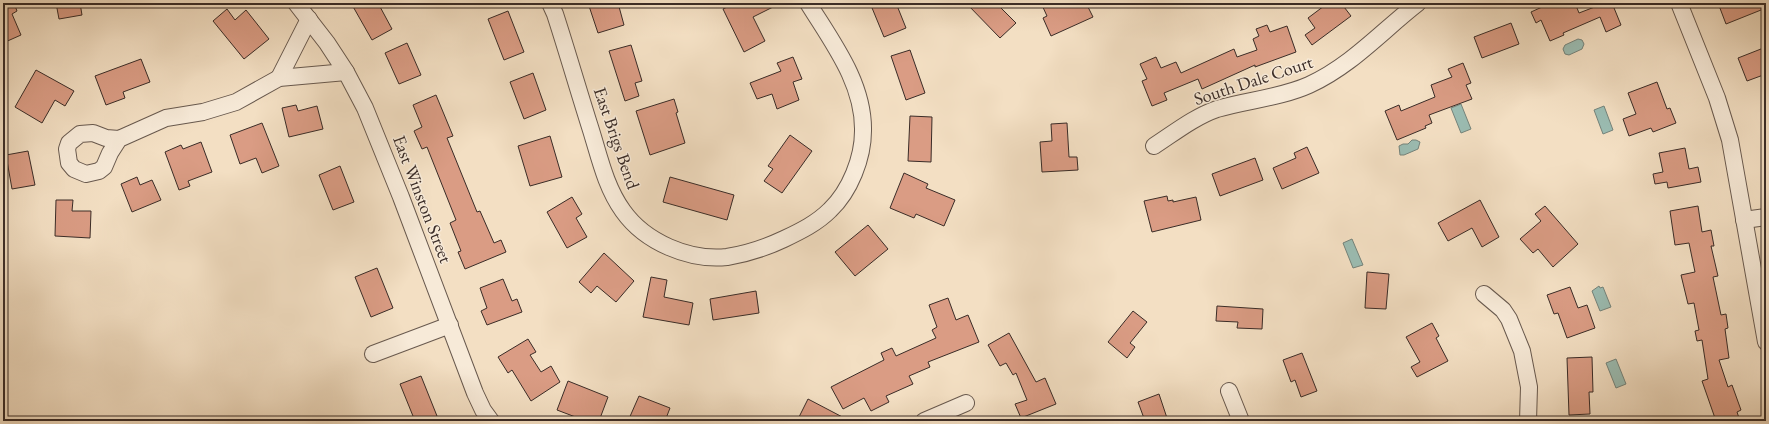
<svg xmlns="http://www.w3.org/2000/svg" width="1769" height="424" font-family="'EB Garamond',serif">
  <rect width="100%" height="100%" fill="#f3dfc3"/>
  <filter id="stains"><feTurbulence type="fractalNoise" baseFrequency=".005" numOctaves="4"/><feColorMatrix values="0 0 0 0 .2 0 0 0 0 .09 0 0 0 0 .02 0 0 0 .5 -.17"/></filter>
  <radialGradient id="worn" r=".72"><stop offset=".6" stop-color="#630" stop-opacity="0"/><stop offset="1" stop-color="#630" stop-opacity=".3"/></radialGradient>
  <!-- water -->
  <g fill="#9bbdb3" stroke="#74837b">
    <path d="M1578 39 1582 40 1584 44 1582 49 1569 55 1565 54 1563 49 1565 45Z"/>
    <path d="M1461 104 1471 129 1461 133 1451 108Z"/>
    <path d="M1604 106 1613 130 1603 134 1594 110Z"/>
    <path d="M1412 140H1416L1420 142 1418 149 1404 155H1400L1399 146 1403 144H1408Z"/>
    <path d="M1352 239 1363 265 1353 268 1343 243Z"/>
    <path d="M1599 286 1600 288 1603 287 1611 307 1600 311 1592 291Z"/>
    <path d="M1616 359 1626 384 1616 388 1606 363Z"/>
  </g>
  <!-- building -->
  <g fill="#da9c84" stroke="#3a2c27">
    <path d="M3 3H14L17 11 12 14 21 35 3 43Z"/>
    <path d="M56 3H80L82 15 59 19Z"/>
    <path d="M351 3H378L392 29 372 40Z"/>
    <path d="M588 3H618L624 25 598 33Z"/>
    <path d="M735 3H781L753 17 765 41 744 52 723 9Z"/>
    <path d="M870 3H896L906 28 884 37Z"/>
    <path d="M966 3H996L1016 23 1000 38Z"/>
    <path d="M1041 3H1086L1093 17 1051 36 1043 18 1047 16Z"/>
    <path d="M1328 3H1341L1351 16 1312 45 1305 35 1315 28 1308 18Z"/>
    <path d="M1551 3H1575L1579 13 1605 3H1612L1621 25 1606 32 1600 17 1563 33 1564 35 1550 41 1541 20 1536 23 1531 12Z"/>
    <path d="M1718 3H1766V8L1726 24Z"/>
    <path d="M227 9 235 20 246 10 269 39 244 59 213 21Z"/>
    <path d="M508 11 524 52 504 60 488 19Z"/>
    <path d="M1511 23 1519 44 1482 58 1474 37Z"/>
    <path d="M1267 25 1270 32 1287 26 1296 52 1255 67V65L1202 89 1198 79 1164 93 1167 100 1152 106 1142 81 1147 79 1140 64 1156 57 1161 68 1176 62 1181 73 1234 49 1237 57 1257 50 1253 39 1259 36 1256 29Z"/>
    <path d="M407 43 421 75 399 84 385 53Z"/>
    <path d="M631 45 642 81 635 83 639 96 625 101 609 51Z"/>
    <path d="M1766 47V74L1747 81 1738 58Z"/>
    <path d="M910 50 925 93 906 100 891 56Z"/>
    <path d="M793 57 802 79 793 82 799 100 777 109 772 94 757 99 750 83 781 71 777 63Z"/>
    <path d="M141 59 150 82 123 92 125 98 106 105 95 76Z"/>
    <path d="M1463 63 1471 83 1466 85 1472 99 1429 115 1432 123 1425 126 1426 128 1397 140 1385 111 1399 105 1401 111 1435 97 1431 85 1452 77 1448 69Z"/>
    <path d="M36 70 74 91 65 106 55 100 42 123 15 107Z"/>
    <path d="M533 73 546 110 524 119 510 82Z"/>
    <path d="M1657 82 1667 109 1670 108 1676 123 1653 132 1651 128 1629 136 1623 119 1636 114 1628 93Z"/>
    <path d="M436 95 453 136 447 138 477 212 480 211 494 243 501 240 506 252 465 269 458 252 461 251 450 223 456 220 427 147 422 149 414 131 422 127 413 105Z"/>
    <path d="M674 99 678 112 676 113 685 143 650 155 636 111Z"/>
    <path d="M296 105 298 111 317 106 323 129 289 137 282 108Z"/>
    <path d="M910 116 932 117 931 162 908 161Z"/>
    <path d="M262 123 279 166 262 173 256 158 240 164 230 135Z"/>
    <path d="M1067 123 1069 157H1077L1078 170 1042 172 1040 142 1052 141 1051 124Z"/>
    <path d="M790 135 812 151 782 193 764 181 773 169 768 166Z"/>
    <path d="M550 136 562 177 530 186 518 146Z"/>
    <path d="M201 142 212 172 188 181 190 186 179 190 165 152 181 145 183 149Z"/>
    <path d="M1307 147 1319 173 1282 189 1273 168 1296 158 1294 153Z"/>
    <path d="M1685 148 1689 169 1698 167 1701 182 1668 188 1667 182 1655 184 1653 174 1663 172 1659 153Z"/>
    <path d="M28 151 35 185 12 189 6 155Z"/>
    <path d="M1255 158 1263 180 1220 196 1212 174Z"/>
    <path d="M340 166 354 202 333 210 319 175Z"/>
    <path d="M904 173 928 184 926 188 955 200 944 226 916 214 914 218 890 208Z"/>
    <path d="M137 177 140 185 152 180 161 200 132 212 121 184Z"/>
    <path d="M670 177 734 195 727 220 663 202Z"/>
    <path d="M1167 196 1168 201 1173 200V202L1196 197 1201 220 1152 232 1144 201Z"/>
    <path d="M572 197 582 214 576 218 587 237 567 248 547 212Z"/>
    <path d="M56 200H73L72 211H91L90 238 55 236Z"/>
    <path d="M1480 200 1499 237 1482 247 1472 228 1448 241 1438 223Z"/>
    <path d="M1545 206 1578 244 1553 267 1538 249 1533 253 1520 239 1541 221 1535 214Z"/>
    <path d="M1698 206 1702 232 1711 230 1714 246H1711L1718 276 1713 277 1721 315 1726 314 1728 328 1725 329 1729 358 1719 360 1728 387 1732 385 1741 410 1737 412 1740 421H1716L1702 381 1708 379 1702 340 1697 341 1695 331 1699 330 1694 303 1688 304 1681 275 1695 272 1689 243 1675 245 1670 211Z"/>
    <path d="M868 225 888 249 855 276 835 252Z"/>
    <path d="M604 253 634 281 616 302 597 286 591 293 579 282Z"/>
    <path d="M377 268 393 308 371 317 355 277Z"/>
    <path d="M1367 272 1389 274 1386 309 1365 308Z"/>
    <path d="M651 277 667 280 664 297 693 303 689 325 643 317Z"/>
    <path d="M503 279 512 301 517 299 522 312 487 325 481 311 487 308 480 288Z"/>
    <path d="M1570 287 1578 308 1587 305 1595 328 1567 338 1558 313 1554 314 1547 295Z"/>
    <path d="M756 291 759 313 713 320 710 299Z"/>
    <path d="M948 298 956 320 968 315 979 342 928 362 930 367 909 376 913 384 886 396 889 402 871 411 864 398 843 409 831 387 884 360 881 353 892 348 896 356 936 338 932 330 937 327 929 305Z"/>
    <path d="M1217 306 1263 309 1262 329 1237 328 1238 322 1216 321Z"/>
    <path d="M1133 311 1147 322 1130 343 1135 347 1127 358 1108 342Z"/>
    <path d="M1432 323 1439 336 1436 338 1448 361 1417 377 1411 367 1420 362 1406 337Z"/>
    <path d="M1009 333 1036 382 1045 378 1056 404 1021 418 1015 404 1027 400 1016 373 1013 375 1006 363 1000 366 988 345Z"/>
    <path d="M528 339 536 352 530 355 541 372 551 366 560 382 531 401 512 370 508 373 498 357Z"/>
    <path d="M1302 353 1317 391 1301 397 1295 380 1291 382 1283 360Z"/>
    <path d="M1592 357 1593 392H1589L1590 414 1569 415 1567 358Z"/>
    <path d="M421 376 437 416 426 421H415L400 384Z"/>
    <path d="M568 381 608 397 599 421H586L557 410Z"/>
    <path d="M1159 394 1168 421H1145L1138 402Z"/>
    <path d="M639 396 670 408 665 421H628Z"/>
    <path d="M808 399 850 421H797Z"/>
  </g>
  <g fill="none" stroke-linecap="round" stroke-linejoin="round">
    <!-- minor casing -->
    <g stroke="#68594e" stroke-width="18">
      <g id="minor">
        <path d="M296 3 327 43 346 72 365 108 401 197 475 393 483 410 491 421"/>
        <path d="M550 3 555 14C567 51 578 89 590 127 599 155 605 186 623 211 645 242 689 261 727 257 746 254 767 247 784 239 801 231 817 223 830 210 850 191 863 158 863 131 864 83 832 42 808 3"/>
        <path d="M1679 3 1717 98 1730 140 1766 342"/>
        <path d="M279 78 309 19"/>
        <path d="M119 139 110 153 104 167 99 171 86 174 74 169 69 163 67 149 69 143 80 134 93 133 106 138 119 139 166 118 203 112 236 102 279 78 346 72"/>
        <path d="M1154 146C1174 133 1194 117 1217 109 1247 100 1280 98 1309 85 1351 66 1382 31 1418 3"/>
        <path d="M1744 220 1766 217"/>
        <path d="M1484 294 1503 310 1509 319 1522 351 1529 387 1528 421"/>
        <path d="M373 354 450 325"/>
        <path d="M1229 391 1241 421"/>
        <path d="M924 421 966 403"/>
      </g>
    </g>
    <!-- minor -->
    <use href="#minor" stroke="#f7ead8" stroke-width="16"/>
  </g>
  <g text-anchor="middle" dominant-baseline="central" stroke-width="3" stroke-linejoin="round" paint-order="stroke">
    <!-- street labels -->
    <g font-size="18" fill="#3a2c27" stroke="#f7ead8">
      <text transform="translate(1253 80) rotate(-18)">South Dale Court</text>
      <text transform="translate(617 138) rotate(71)">East Brigs Bend</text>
      <text transform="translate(423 199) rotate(69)">East Winston Street</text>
    </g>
  </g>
  <!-- margin -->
  <rect width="1769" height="424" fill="none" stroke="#f3dfc3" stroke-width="16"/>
  <rect x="4" y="4" width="1761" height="416" fill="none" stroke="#3a2c27" stroke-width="2"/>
  <rect x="8" y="8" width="1753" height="408" fill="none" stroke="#3a2c27"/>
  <rect width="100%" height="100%" filter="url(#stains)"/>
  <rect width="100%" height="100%" fill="url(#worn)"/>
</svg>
